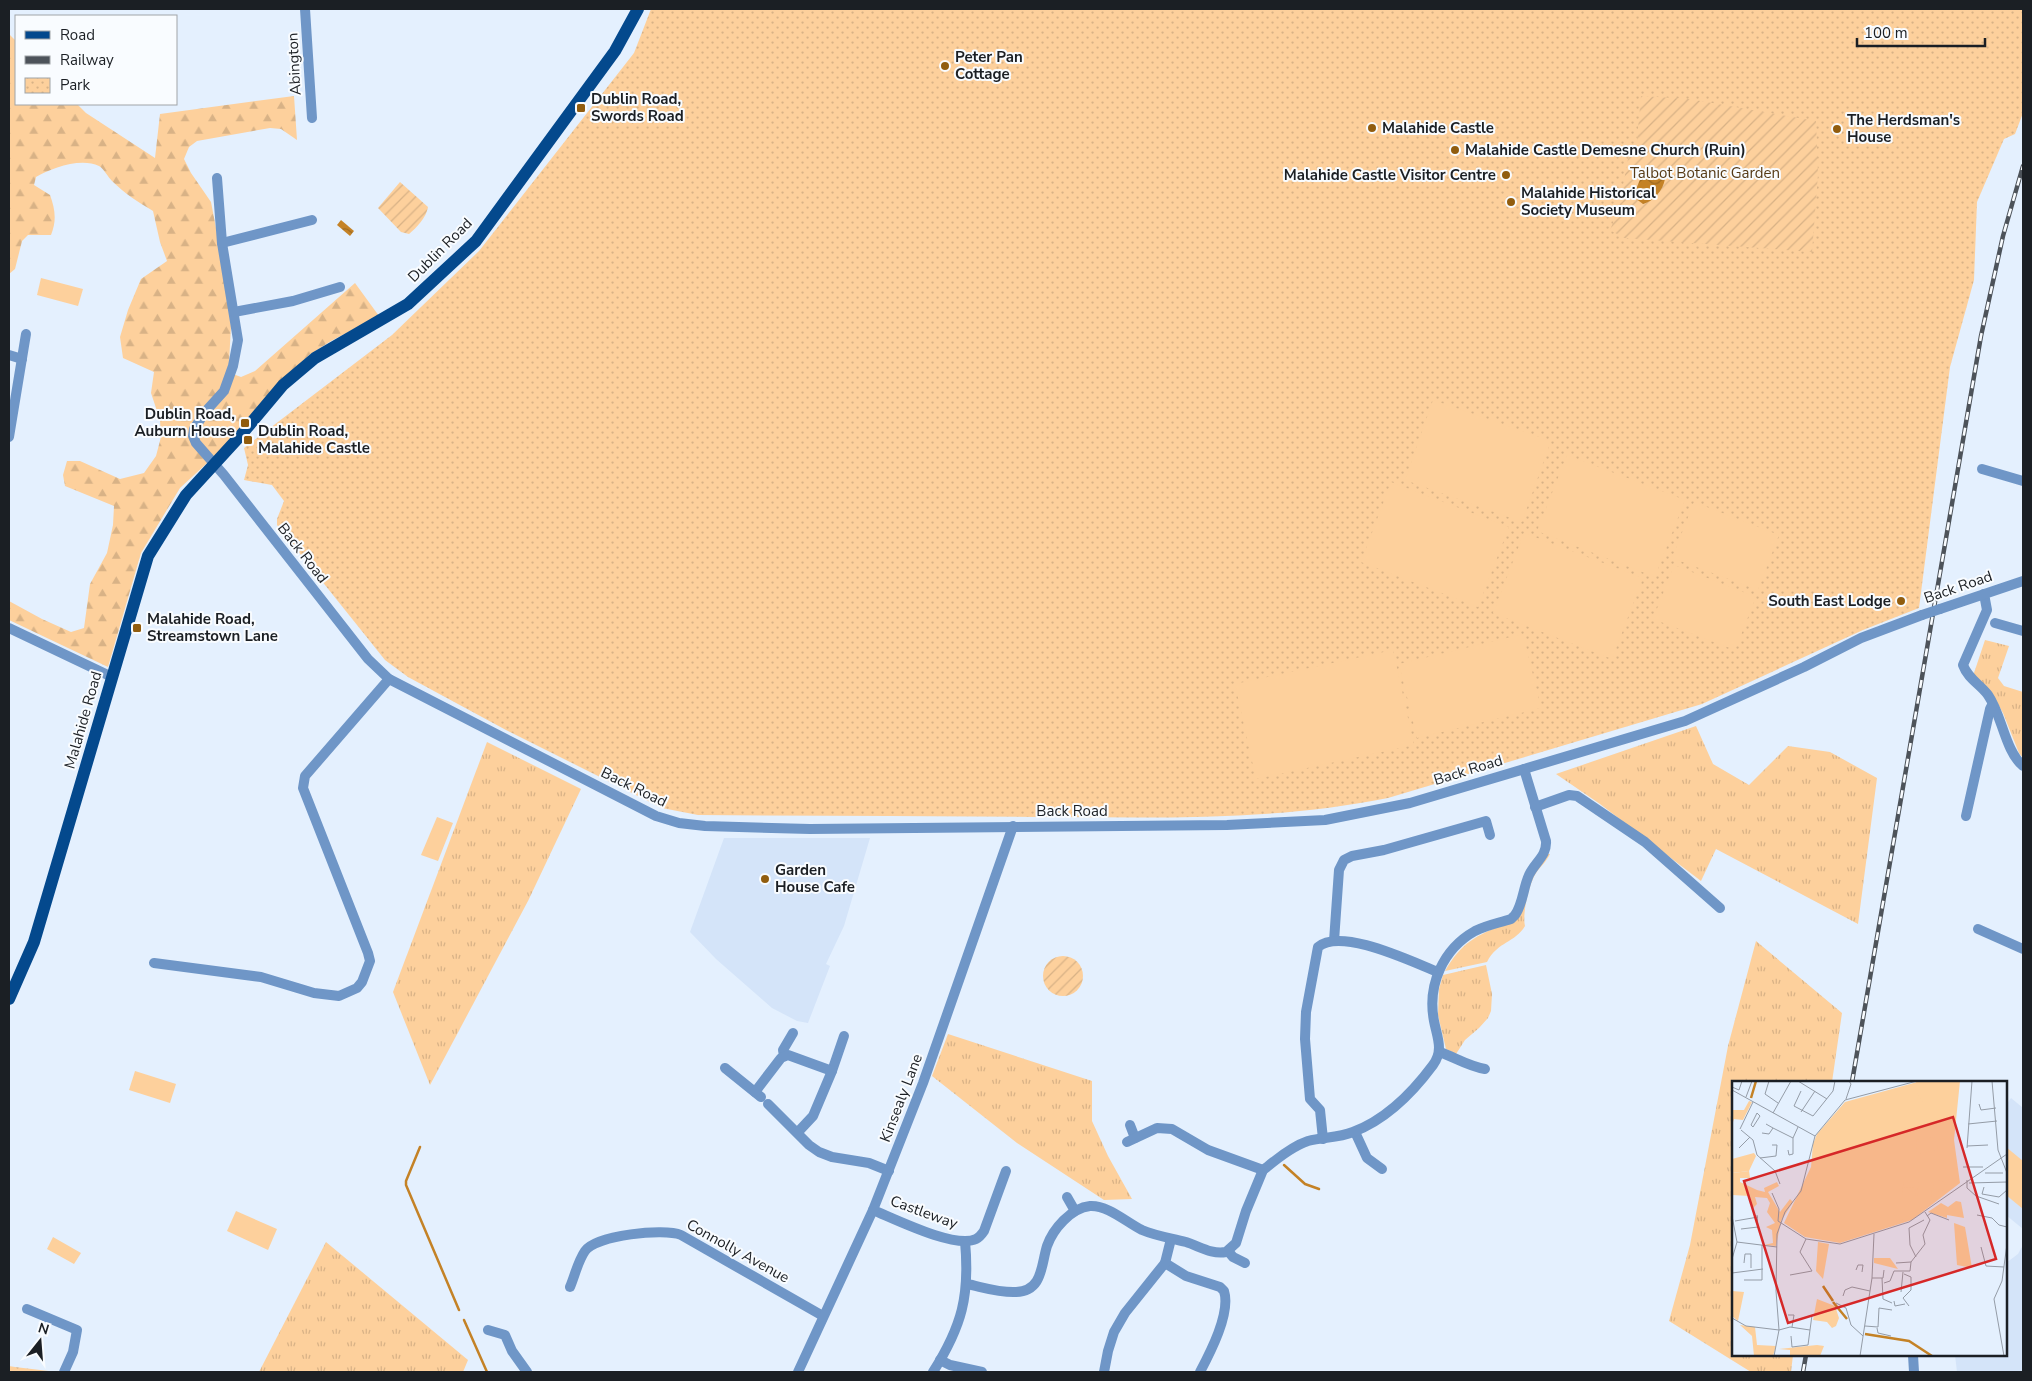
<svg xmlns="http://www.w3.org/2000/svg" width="2032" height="1381" font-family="'Nunito Sans',sans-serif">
  <defs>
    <pattern id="grass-tufts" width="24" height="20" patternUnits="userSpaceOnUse" patternTransform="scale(1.25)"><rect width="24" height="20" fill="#fdd09c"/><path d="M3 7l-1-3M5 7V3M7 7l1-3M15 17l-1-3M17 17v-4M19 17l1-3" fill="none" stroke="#d8b286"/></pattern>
    <pattern id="forest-firs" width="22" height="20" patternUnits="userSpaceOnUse" patternTransform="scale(1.25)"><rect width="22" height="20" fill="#fdd09c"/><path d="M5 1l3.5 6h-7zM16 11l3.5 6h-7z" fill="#d8b286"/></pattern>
    <pattern id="park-dots" width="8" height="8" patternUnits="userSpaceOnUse" patternTransform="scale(1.25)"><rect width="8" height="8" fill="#fdd09c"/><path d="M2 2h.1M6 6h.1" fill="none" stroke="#d8b286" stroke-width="1.8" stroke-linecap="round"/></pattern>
    <pattern id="garden-furrows" width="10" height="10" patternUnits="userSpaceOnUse" patternTransform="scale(1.25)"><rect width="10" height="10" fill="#fdd09c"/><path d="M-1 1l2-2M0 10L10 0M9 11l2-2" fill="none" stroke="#d8b286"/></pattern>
    <pattern id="water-waves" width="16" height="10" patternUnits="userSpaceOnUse" patternTransform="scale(1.25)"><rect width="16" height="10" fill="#c48226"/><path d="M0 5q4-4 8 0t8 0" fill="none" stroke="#9e6a21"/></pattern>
  </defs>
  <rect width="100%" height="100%" fill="#e4f0fe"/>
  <!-- built -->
  <g fill="#d4e4f9">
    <path d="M724 838H870L844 926 826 964 830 966 808 1023 797 1021 772 1008 716 959 690 932Z"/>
    <path d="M2011 1098 2023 1108V1229L2006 1215V1105Z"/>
    <path d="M2023 1245V1372H1957L1955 1355H2006V1263L2018 1254Z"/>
  </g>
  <!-- grass -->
  <g fill="url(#grass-tufts)">
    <path d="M1985 640 2009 646 1998 678 2004 686 2023 692V758L2019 753 2003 713 1991 692 1973 676Z"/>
    <path d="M1696 726 1713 764 1749 785 1788 746 1830 752 1877 778 1858 924 1716 849 1701 881 1600 804 1556 774Z"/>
    <path d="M487 742 581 789 528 901 430 1085 393 992Z"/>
    <path d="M1548 854H1550C1546 862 1541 866 1536 873 1529 884 1522 914 1525 926 1515 943 1498 941 1487 962L1445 971C1461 943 1476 935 1506 924L1532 876Z"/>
    <path d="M1756 941 1842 1013 1832 1082H1733V1355H1793L1791 1372H1751L1669 1321 1690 1245 1728 1046Z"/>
    <path d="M1486 965 1492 994 1491 1011 1488 1018 1479 1028 1465 1040 1456 1054 1446 1049 1438 1015 1439 989 1443 975Z"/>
    <path d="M948 1034 1092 1081V1121L1108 1156 1132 1199 1104 1200 1017 1143 932 1076Z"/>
    <path d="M326 1242 468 1360 463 1372H259Z"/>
  </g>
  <!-- forest -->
  <path fill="url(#forest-firs)" d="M9 34 16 41V104H77L86 113 155 158 160 114 294 96 297 140 281 129 270 128 197 141 189 147 184 159 191 173 211 202 226 280 231 326 229 363 233 374 241 377 255 371 355 283 379 316 331 341 309 355 218 453 180 488 141 553 108 667 9 620V601L42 619 71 632 84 628 90 584 107 553 113 525 114 506 65 486 63 475 67 461H80L120 479 144 473 156 456 161 437 160 420 151 393 154 372 123 358 120 337 128 310 141 279 167 261 160 242 153 211C138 202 124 193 112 181 108 177 104 169 99 166 81 157 51 168 36 177L34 185 50 195C55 209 57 220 51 235H28L22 241 15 269 9 274Z"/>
  <!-- park -->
  <g fill="url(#park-dots)">
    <path d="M651 9H2023V113L2015 134 2004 139 1977 202 1974 280 1950 367 1919 608 1863 630 1702 704 1388 798C1279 820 1167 818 1057 817 937 816 817 816 698 815L662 808 506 730 408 677 385 660 277 525V519L284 501 272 485 244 480 248 465 244 448 392 335 479 251 634 53Z"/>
    <path d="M9 1366 15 1367 57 1372H9Z"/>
  </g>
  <!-- garden -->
  <g fill="url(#garden-furrows)">
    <path d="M1641 96 1689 99 1816 121 1818 174 1812 252 1624 238 1610 230 1619 208 1628 159 1637 140Z"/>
    <path d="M400 182 428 207C426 218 417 227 409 234L401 232 378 208Z"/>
    <circle cx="1063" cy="976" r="20"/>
  </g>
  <!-- pitch -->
  <g fill="#fdd09c">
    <path d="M41 278 83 289 78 306 37 295Z"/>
    <path d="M1433 400 1551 441 1522 522 1405 480Z"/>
    <path d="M1567 455 1685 500 1655 577 1537 531Z"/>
    <path d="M1391 482 1509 527 1478 607 1361 562Z"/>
    <path d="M1694 502 1779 535 1758 590 1672 558Z"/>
    <path d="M1524 533 1643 578 1612 659 1493 613Z"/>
    <path d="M1674 565 1756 597 1735 650 1653 619Z"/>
    <path d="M1523 634 1541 708 1417 738 1399 664Z"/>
    <path d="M1393 650 1414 745 1256 779 1235 684Z"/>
    <path d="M437 817 453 823 438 861 421 855Z"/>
    <path d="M135 1071 176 1084 170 1103 129 1090Z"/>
    <path d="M2006 1147 2023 1161V1209L2006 1195Z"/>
    <path d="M236 1211 277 1229 268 1250 227 1231Z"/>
    <path d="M53 1237 81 1253 74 1264 47 1249Z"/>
  </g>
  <!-- water -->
  <g fill="url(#water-waves)">
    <path d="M1650 174 1662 176 1665 179C1663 190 1654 201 1643 204L1635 198V192L1641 177Z"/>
    <path d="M341 220 354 231 350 236 337 225Z"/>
  </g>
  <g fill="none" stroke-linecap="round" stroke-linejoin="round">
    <!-- stream -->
    <g stroke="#c48226" stroke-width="2.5">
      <path d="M420 1147 406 1181V1185L459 1310"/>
      <path d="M1284 1165 1305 1184 1319 1189"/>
      <path d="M464 1320 487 1372"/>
    </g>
    <!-- minor -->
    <g stroke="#6f96c7" stroke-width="10">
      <path d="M305 9 312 118"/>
      <path d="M217 178 222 243 238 340 233 366 224 391 205 412 194 429 193 436 196 443 224 475 368 659 389 679 656 816 679 823 705 826 810 829 1227 825 1325 820 1410 803 1685 721 1804 667 1861 638 1922 615"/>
      <path d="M222 243 312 220"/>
      <path d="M234 312 293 301 340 287"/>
      <path d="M9 355 22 359"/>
      <path d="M9 437 26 334"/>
      <path d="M1982 469 2023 481"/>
      <path d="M1984 594 1987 610 1963 665C1968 679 1980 684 1988 695 2002 715 2005 751 2023 766"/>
      <path d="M1940 609 2023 581"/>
      <path d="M1995 623 2023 631"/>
      <path d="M9 628 112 677"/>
      <path d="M1535 807 1569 795 1577 796 1645 842 1720 908"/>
      <path d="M1966 816 1990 709 1992 705"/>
      <path d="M1978 929 2023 949"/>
      <path d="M1334 941 1339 870 1344 860 1352 856 1384 850 1486 821 1490 835"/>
      <path d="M154 963 261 977 314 993 339 996 357 988 362 982 370 961 368 953 303 788 305 776 389 679"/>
      <path d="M1440 1052C1456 1058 1468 1066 1485 1069"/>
      <path d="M784 1056 783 1050 793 1033"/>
      <path d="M725 1068 761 1097"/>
      <path d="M832 1071 844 1036"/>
      <path d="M755 1092 781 1058 788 1055 832 1071 813 1116 798 1132"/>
      <path d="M768 1104 809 1145 819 1152 832 1157 869 1163 889 1171"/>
      <path d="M1130 1125 1135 1138"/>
      <path d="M1355 1132 1367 1158 1382 1169"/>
      <path d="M1323 1139 1320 1110 1310 1099 1305 1039 1306 1012 1318 947C1341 927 1412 962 1438 972"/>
      <path d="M1127 1142 1157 1128 1172 1129 1208 1150 1263 1170"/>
      <path d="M1067 1197 1075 1211"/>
      <path d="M873 1210C895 1219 955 1249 976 1239 980 1237 982 1234 984 1231L1006 1171"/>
      <path d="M1228 1251 1233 1257 1245 1263"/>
      <path d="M1165 1263 1186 1276 1220 1287 1224 1291C1231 1313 1210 1353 1200 1372"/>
      <path d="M967 1284C982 1287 1000 1293 1016 1292 1043 1291 1041 1265 1047 1246 1053 1229 1071 1208 1090 1206 1108 1205 1126 1222 1142 1230 1156 1236 1171 1238 1186 1242 1199 1246 1212 1255 1226 1252L1236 1243 1246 1211 1263 1170 1267 1167C1279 1157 1293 1146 1308 1141 1323 1137 1338 1138 1353 1132 1385 1120 1413 1092 1433 1065 1444 1050 1437 1037 1434 1021 1427 985 1443 949 1475 931 1487 925 1499 923 1511 919L1515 915C1523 904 1523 888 1529 875 1535 862 1547 856 1546 841L1524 769"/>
      <path d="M570 1287C575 1275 578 1261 585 1251 596 1235 664 1228 681 1235L823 1316"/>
      <path d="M27 1309 77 1330 73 1352 64 1372"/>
      <path d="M488 1330 505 1335 512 1351 527 1372"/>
      <path d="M1913 1355 1914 1372"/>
      <path d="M940 1360 950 1365 982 1372"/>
      <path d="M798 1372 873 1210 923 1083 1013 826"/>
      <path d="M933 1372C962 1326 970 1296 965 1241"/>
      <path d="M1104 1372 1108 1351 1114 1332 1125 1313 1165 1263 1171 1239"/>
    </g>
    <!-- major -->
    <path stroke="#04498d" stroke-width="12" d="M9 999 34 942 148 556 186 495 241 435 283 385 315 358 408 304 476 241 615 51 638 9"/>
    <!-- rail casing -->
    <g stroke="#4d535a" stroke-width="4.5">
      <g id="rail">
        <path d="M1852 1082 1981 336 2003 236 2023 166"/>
        <path d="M1803 1372 1806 1355"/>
      </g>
    </g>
    <!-- rail -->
    <use href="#rail" stroke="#f9fcff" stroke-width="2.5" stroke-dasharray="8" stroke-linecap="butt"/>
    <!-- minor-bridge -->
    <path stroke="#6f96c7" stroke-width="10" d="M1922 615 1940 609"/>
  </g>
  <!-- markers -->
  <g fill="#915d0f" stroke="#f9fcff" stroke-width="2">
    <circle cx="945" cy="66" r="5"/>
    <rect x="576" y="103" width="10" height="10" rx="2.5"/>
    <circle cx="1372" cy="128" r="5"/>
    <circle cx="1837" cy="129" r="5"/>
    <circle cx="1455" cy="150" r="5"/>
    <circle cx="1506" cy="175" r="5"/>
    <circle cx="1511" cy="202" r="5"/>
    <rect x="240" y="418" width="10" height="10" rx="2.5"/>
    <rect x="243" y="435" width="10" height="10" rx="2.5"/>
    <circle cx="1901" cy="601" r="5"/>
    <rect x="132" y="623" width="10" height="10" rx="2.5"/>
    <circle cx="765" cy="879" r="5"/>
  </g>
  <g text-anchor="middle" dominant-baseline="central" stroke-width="4" stroke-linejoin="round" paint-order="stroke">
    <!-- poi labels -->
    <g font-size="15" font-weight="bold" fill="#1b1f24" stroke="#f9fcff" text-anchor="start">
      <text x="955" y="57">Peter Pan<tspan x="955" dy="17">Cottage</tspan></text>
      <text x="591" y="99">Dublin Road,<tspan x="591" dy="17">Swords Road</tspan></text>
      <text x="1847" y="120">The Herdsman's<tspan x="1847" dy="17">House</tspan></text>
      <text x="1382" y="128">Malahide Castle</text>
      <text x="1465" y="150">Malahide Castle Demesne Church (Ruin)</text>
      <text x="1496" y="175" text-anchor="end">Malahide Castle Visitor Centre</text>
      <text x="1521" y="193">Malahide Historical<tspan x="1521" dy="17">Society Museum</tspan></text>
      <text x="235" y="414" text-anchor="end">Dublin Road,<tspan x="235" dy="17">Auburn House</tspan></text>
      <text x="258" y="431">Dublin Road,<tspan x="258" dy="17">Malahide Castle</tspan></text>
      <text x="1891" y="601" text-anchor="end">South East Lodge</text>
      <text x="147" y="619">Malahide Road,<tspan x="147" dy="17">Streamstown Lane</tspan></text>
      <text x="775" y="870">Garden<tspan x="775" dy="17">House Cafe</tspan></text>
    </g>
    <!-- street labels -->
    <g font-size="15" fill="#1b1f24" stroke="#f9fcff">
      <text transform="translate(294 64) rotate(-93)">Abington</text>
      <text transform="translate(440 250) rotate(-45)">Dublin Road</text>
      <text transform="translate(303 553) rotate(52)">Back Road</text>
      <text transform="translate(1958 587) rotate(-19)">Back Road</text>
      <text transform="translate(83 720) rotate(-74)">Malahide Road</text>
      <text transform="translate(1468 770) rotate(-17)">Back Road</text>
      <text transform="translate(634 787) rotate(26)">Back Road</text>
      <text x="1072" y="811">Back Road</text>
      <text transform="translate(901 1098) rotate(-69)">Kinsealy Lane</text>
      <text transform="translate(924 1212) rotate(20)">Castleway</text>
      <text transform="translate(738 1251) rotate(29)">Connolly Avenue</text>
    </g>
    <!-- park labels -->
    <g font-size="15" fill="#563a16" stroke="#f9fcff">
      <text x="1705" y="173">Talbot Botanic Garden</text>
    </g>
  </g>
  <!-- overview -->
  <g transform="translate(1732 1081)">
    <rect width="275" height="275" fill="#e4f0fe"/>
    <path d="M22 72 24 75 17 90 0 92V78ZM224 120 229 121 232 137 215 134V137L196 131 209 122 216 126ZM222 142 233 146 240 187 225 184ZM86 161 97 163 91 198 84 190ZM142 177H158L166 188 142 182ZM0 210 12 211 6 240 0 235ZM85 218 103 225 107 237 104 245 100 247 95 241 81 239ZM8 244 23 246 25 264 44 265 41 275H22L20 255ZM85 264 92 265 88 275H58V269L47 268Z" fill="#fdd09c"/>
    <path d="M17 90 18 97H8V101L25 109 33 111 32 107 45 101 47 105 36 111 48 131 58 118 61 121 49 140 44 165 32 164 41 162 40 149 34 146 43 142 35 131 38 122 35 117 23 116 25 123 20 128 18 115 0 114V92Z" fill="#fdd09c"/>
    <path d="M189 0H228L222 59 228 102 180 139 108 162 73 156 52 142 79 86 81 63 85 53 113 21ZM17 20 20 21 11 39 2 38 0 44V29H12Z" fill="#fdd09c"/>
    <path d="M203 56 206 69 185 73 184 59Z" fill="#fdd09c"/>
    <path d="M211 0 207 16 201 21H191L185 12V15L171 14V8L186 9 184 1ZM217 1H226V18H217ZM172 96 185 97V106H172L184 107 183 116 170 115ZM187 98 201 99 199 117 185 116ZM201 105a6 6 0 1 1 12 0a6 6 0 1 1-12 0ZM189 118 193 125 166 141 161 132Z" fill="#fdd09c"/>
    <path fill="none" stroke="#c48226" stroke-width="2.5" d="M19 17 24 0M91 205 101 220M101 221 115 238M133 253 177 260 200 275"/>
    <path fill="none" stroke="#949ca7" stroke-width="1" d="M37 0 33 13 46 22M66 0 95 18M260 0 266 69 275 92M0 6 7 9 10 0M0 9 83 55M69 10 62 25 81 35 101 10 103 0M14 16 20 0M114 18 119 3 117 0M247 23 249 29 264 27M69 31 83 10M25 32 28 35 21 46 19 44ZM41 32 59 0M236 43 265 40M41 47 61 57M8 48 21 21M9 49 21 59 25 74 43 90 48 103M30 52 37 53 41 47 34 43M235 65 256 64M7 67 18 56M235 67 240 0M56 69 57 74 61 73V57L66 46M28 77 44 75 45 64H40M231 86H251M253 92H271M235 99V107L244 115 267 123M237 102 275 101M252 106 250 113 267 116 275 109M40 112 47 128 46 140 74 158 108 163 177 141 275 73M193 131 198 139 191 154 193 163M245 134 260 137 267 144 275 146M0 135 5 161 0 178M195 135 199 132 217 139M3 140 26 136M9 148 26 146 25 134M5 161 45 166M249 166 254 185 272 186M184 176 178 164 177 147 192 139M12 182 13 173H19V187M164 182 179 181M124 189 126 184H131L130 191M0 192 31 188M172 193 179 196V209L171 217 177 225M58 194 80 190 68 171 74 158M140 197H151L152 189M150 197 151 218 160 222M12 199H30V164M152 202 158 200 162 190H178L179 181 193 163M169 211 171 191M111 215 113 209 120 206 138 210M162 220 163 225 173 223M104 222 114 227 119 244 131 255M56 234H62L60 246M0 237 14 245 47 249 58 246 78 249M133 245 146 246 147 227 160 229M145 247 146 252 159 255M59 255 60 266 76 264 80 234M42 275 47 249 44 210 45 153 53 131 69 110 83 55 113 19 185 0M128 275 140 197 142 153M272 275 262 218 270 200 275 163"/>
    <path fill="#d62828" fill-opacity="0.15" stroke="#d62828" stroke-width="2.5" d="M221 36 264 178 56 242 12 100Z"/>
    <rect width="275" height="275" fill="none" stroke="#1b1f24" stroke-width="2.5"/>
  </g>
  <!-- border -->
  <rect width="2032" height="1381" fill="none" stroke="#1b1f24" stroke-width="20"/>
  <!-- legend -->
  <rect x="15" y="15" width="162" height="90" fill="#f9fcff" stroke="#a0a4a7"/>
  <rect x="25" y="31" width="25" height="8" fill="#04498d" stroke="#a0a4a7"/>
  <text x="60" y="40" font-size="15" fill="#1b1f24">Road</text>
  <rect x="25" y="56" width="25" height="8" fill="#4d535a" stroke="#a0a4a7"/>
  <text x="60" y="65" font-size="15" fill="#1b1f24">Railway</text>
  <rect x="25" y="78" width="25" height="15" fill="url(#park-dots)" stroke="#a0a4a7"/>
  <text x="60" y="90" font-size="15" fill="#1b1f24">Park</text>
  <!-- north arrow -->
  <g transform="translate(40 1341) rotate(17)" stroke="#f9fcff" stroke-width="4" paint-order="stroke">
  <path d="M0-4L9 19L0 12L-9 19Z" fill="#1b1f24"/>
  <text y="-8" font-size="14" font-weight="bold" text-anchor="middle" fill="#1b1f24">N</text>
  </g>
  <!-- scale -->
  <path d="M1857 38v8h128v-8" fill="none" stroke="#1b1f24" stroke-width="2.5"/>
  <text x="1864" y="38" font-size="15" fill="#1b1f24" stroke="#f9fcff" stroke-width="4" paint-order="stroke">100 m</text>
</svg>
